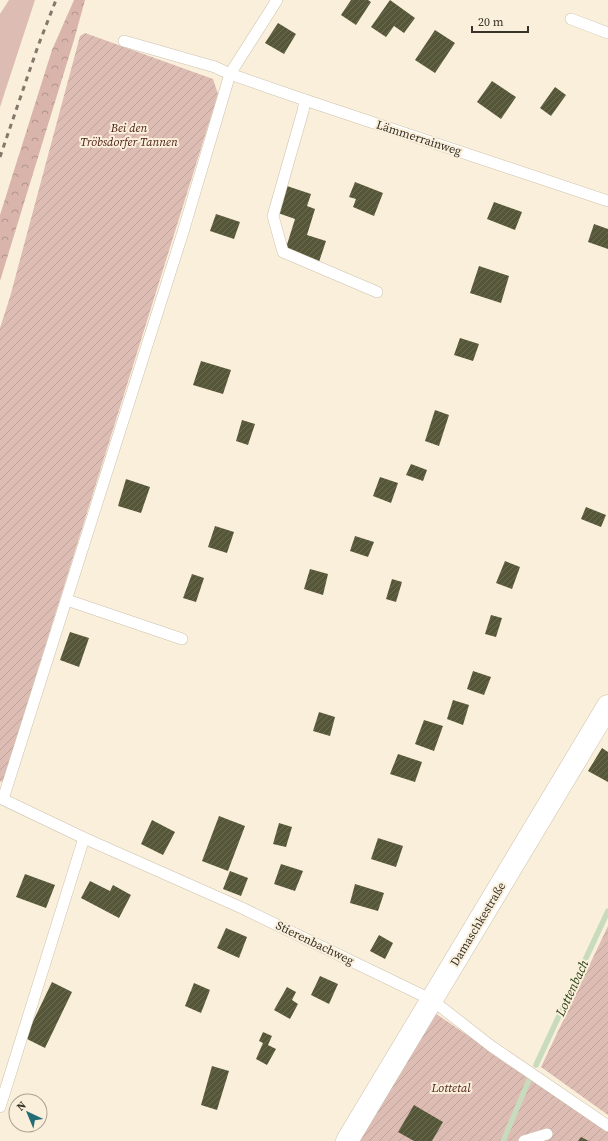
<svg xmlns="http://www.w3.org/2000/svg" width="608" height="1141" font-family="'Source Serif 4',serif">
  <defs>
    <pattern id="forest-crowns" width="20" height="18" patternUnits="userSpaceOnUse"><rect width="20" height="18" fill="#d9b4ab"/><path d="M2 6a3 3 0 1 1 6 0M12 15a3 3 0 1 1 6 0" fill="none" stroke="#b1938b"/></pattern>
    <pattern id="garden-furrows" width="10" height="10" patternUnits="userSpaceOnUse"><rect width="10" height="10" fill="#ddbcb4"/><path d="M-1 1l2-2M0 10L10 0M9 11l2-2" fill="none" stroke="#bea29b"/></pattern>
    <pattern id="building-hatch" width="6" height="6" patternUnits="userSpaceOnUse"><rect width="6" height="6" fill="#565739"/><path d="M-1 1l2-2M0 6l6-6M5 7l2-2" fill="none" stroke="#6c6c54"/></pattern>
  </defs>
  <rect width="100%" height="100%" fill="#faefda"/>
  <!-- grass -->
  <path fill="#ddbcb4" d="M9 0H35L0 107V14Z"/>
  <!-- forest -->
  <path fill="url(#forest-crowns)" d="M74 0H85L74 40 0 281V215L52 50Z"/>
  <!-- garden -->
  <g fill="url(#garden-furrows)">
    <path d="M85 33 213 79 218 94 3 781 0 782V328L10 297 80 36Z"/>
    <path d="M608 926V1115L541 1067Z"/>
    <path d="M435 1013 608 1132V1141H358Z"/>
  </g>
  <g fill="none" stroke-linecap="round" stroke-linejoin="round">
    <!-- stream -->
    <g stroke="#c8dbbc" stroke-width="5.5">
      <path d="M536 1065 608 911"/>
      <path d="M503 1141 529 1080"/>
    </g>
  </g>
  <!-- building -->
  <g fill="url(#building-hatch)">
    <path d="M351 0H368L371 2 356 25 341 15Z"/>
    <path d="M390 0 415 18 404 33 394 26 386 37 371 27Z"/>
    <path d="M278 23 296 34 284 54 265 43Z"/>
    <path d="M435 30 455 43 435 73 415 60Z"/>
    <path d="M492 81 516 97 501 119 477 102Z"/>
    <path d="M555 87 566 95 551 116 540 108Z"/>
    <path d="M355 182 383 193 374 216 353 207 356 199 349 197Z"/>
    <path d="M287 186 311 194 307 206 315 209 307 235 326 241 319 262 285 251 295 219 278 213Z"/>
    <path d="M494 202 522 212 515 230 487 219Z"/>
    <path d="M216 214 240 222 234 239 210 231Z"/>
    <path d="M594 224 608 229V249L588 242Z"/>
    <path d="M479 266 509 276 501 303 470 293Z"/>
    <path d="M460 338 479 344 473 361 454 355Z"/>
    <path d="M201 361 231 370 223 394 193 385Z"/>
    <path d="M435 410 449 415 439 446 425 441Z"/>
    <path d="M242 420 255 424 248 445 236 441Z"/>
    <path d="M411 464 427 470 423 481 406 475Z"/>
    <path d="M380 477 398 483 391 503 373 496Z"/>
    <path d="M126 479 150 487 141 513 118 506Z"/>
    <path d="M586 507 606 515 601 527 581 519Z"/>
    <path d="M215 526 234 532 227 553 208 547Z"/>
    <path d="M355 536 374 542 368 557 350 551Z"/>
    <path d="M505 561 520 567 512 589 496 583Z"/>
    <path d="M310 569 328 574 323 595 304 589Z"/>
    <path d="M192 574 204 578 196 602 183 598Z"/>
    <path d="M392 579 402 582 396 602 386 599Z"/>
    <path d="M491 615 502 618 496 637 485 634Z"/>
    <path d="M70 632 89 638 79 667 60 660Z"/>
    <path d="M473 671 491 677 484 695 467 689Z"/>
    <path d="M453 700 469 705 463 725 447 719Z"/>
    <path d="M319 712 335 717 330 736 313 731Z"/>
    <path d="M424 720 443 726 434 751 415 744Z"/>
    <path d="M602 748 608 752V782L588 771Z"/>
    <path d="M398 754 422 762 415 782 390 774Z"/>
    <path d="M219 816 245 826 228 871 202 861Z"/>
    <path d="M152 820 175 832 163 855 141 844Z"/>
    <path d="M279 823 292 827 286 847 273 844Z"/>
    <path d="M378 838 403 846 396 867 371 859Z"/>
    <path d="M281 864 303 871 295 891 274 884Z"/>
    <path d="M230 871 248 878 241 896 223 889Z"/>
    <path d="M25 874 55 885 46 908 16 897Z"/>
    <path d="M90 881 110 891 113 885 131 895 119 918 81 898Z"/>
    <path d="M355 884 384 893 378 911 350 903Z"/>
    <path d="M226 928 247 937 239 958 217 948Z"/>
    <path d="M379 935 393 943 385 959 370 951Z"/>
    <path d="M320 976 338 984 329 1004 311 995Z"/>
    <path d="M52 982 72 992 45 1048 25 1038Z"/>
    <path d="M194 983 210 990 201 1013 185 1006Z"/>
    <path d="M287 987 296 992 292 1000 298 1004 290 1019 274 1010Z"/>
    <path d="M263 1032 272 1036 268 1045 276 1049 267 1065 256 1059 263 1043 259 1041Z"/>
    <path d="M212 1066 229 1071 217 1110 201 1105Z"/>
    <path d="M414 1105 443 1122 432 1141H414L398 1132Z"/>
    <path d="M581 1137 589 1141H578Z"/>
  </g>
  <g fill="none" stroke-linecap="round" stroke-linejoin="round">
    <!-- lane casing -->
    <g stroke="#ccc1ad" stroke-width="12">
      <g id="lane">
        <path d="M571 19 608 33"/>
        <path d="M124 41 215 67 230 74 305 100 608 201"/>
        <path d="M305 100 303 111 273 216 283 252 377 292"/>
        <path d="M67 600 182 639"/>
        <path d="M0 798 84 838 242 908 432 1000 491 1046 608 1126"/>
        <path d="M3 799 183 232 230 74 277 0"/>
        <path d="M0 1107 84 838"/>
        <path d="M524 1141 547 1134"/>
      </g>
    </g>
    <!-- street casing -->
    <g stroke="#ccc1ad" stroke-width="23">
      <path id="street" d="M347 1141 608 706"/>
    </g>
    <!-- lane -->
    <use href="#lane" stroke="#fff" stroke-width="11"/>
    <!-- street -->
    <use href="#street" stroke="#fff" stroke-width="22"/>
    <!-- rail -->
    <path stroke="#81796c" stroke-width="3" stroke-dasharray="5 5" stroke-linecap="butt" d="M0 157 38 46 56 0"/>
  </g>
  <g text-anchor="middle" dominant-baseline="central" stroke-width="4" stroke-linejoin="round" paint-order="stroke">
    <!-- park labels -->
    <g font-size="12" font-style="italic" fill="#502016" stroke="#faefda">
      <text x="129" y="128">Bei den<tspan x="129" dy="14">Tröbsdorfer Tannen</tspan></text>
      <text x="451" y="1088">Lottetal</text>
    </g>
    <!-- street labels -->
    <g font-size="12" fill="#37322a" stroke="#faefda">
      <text transform="translate(419 138) rotate(18)">Lämmerrainweg</text>
      <text transform="translate(478 924) rotate(-59)">Damaschkestraße</text>
      <text transform="translate(315 943) rotate(26)">Stierenbachweg</text>
    </g>
    <!-- water labels -->
    <g font-size="13" font-style="italic" fill="#294215" stroke="#faefda">
      <text transform="translate(572 988) rotate(-65)">Lottenbach</text>
    </g>
  </g>
  <!-- north arrow -->
  <g transform="translate(28 1113) rotate(316)"><circle r="19" fill="#faefda" stroke="#aca394"/>
  <path d="M0-3L7 15L0 10L-7 15Z" fill="#246d78"/>
  <text y="-6" font-size="11" font-weight="bold" text-anchor="middle" fill="#37322a">N</text>
  </g>
  <!-- scale -->
  <path d="M472 26v6h56v-6" fill="none" stroke="#37322a" stroke-width="2"/>
  <text x="478" y="26" font-size="12" fill="#37322a" stroke="#faefda" stroke-width="3" paint-order="stroke">20 m</text>
</svg>
